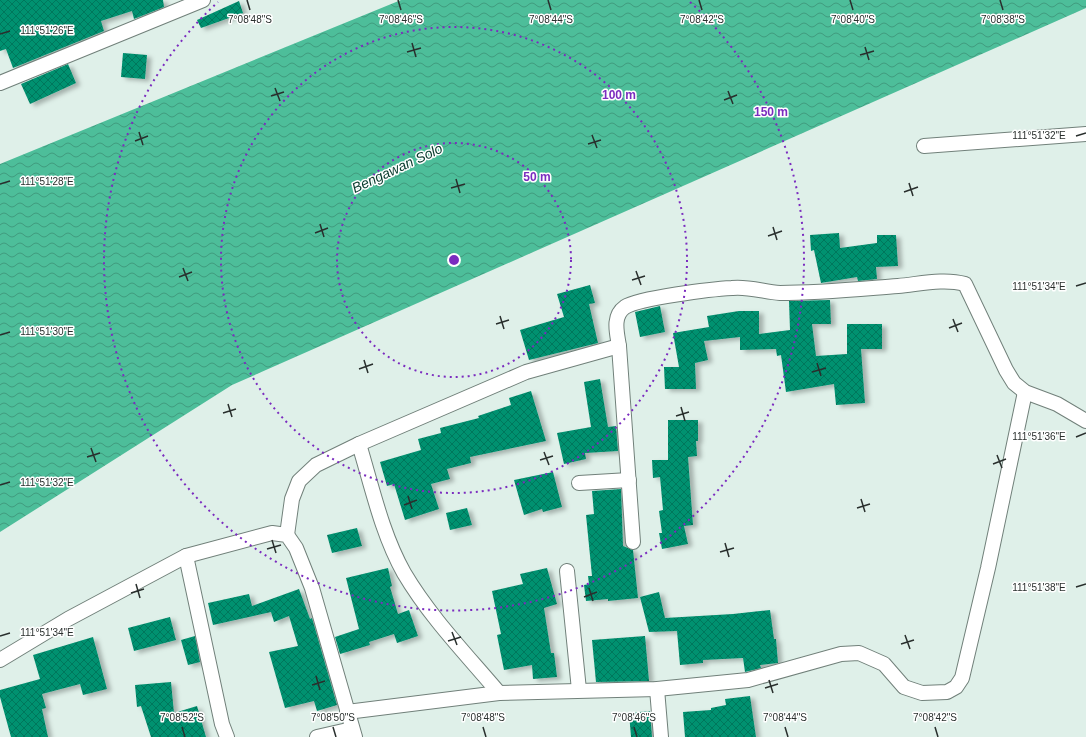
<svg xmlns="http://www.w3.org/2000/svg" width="1086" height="737" font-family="Arial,sans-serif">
  <defs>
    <pattern id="water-waves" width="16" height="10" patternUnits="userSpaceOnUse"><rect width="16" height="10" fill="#4dbe9a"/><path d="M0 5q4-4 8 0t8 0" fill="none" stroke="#409b7e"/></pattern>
    <pattern id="building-cross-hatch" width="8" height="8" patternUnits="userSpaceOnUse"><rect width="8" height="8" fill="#059170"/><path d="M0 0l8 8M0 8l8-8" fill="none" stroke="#06775c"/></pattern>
    <filter id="shadow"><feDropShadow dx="4.5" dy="2.5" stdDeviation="2" flood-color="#0004"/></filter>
  </defs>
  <rect width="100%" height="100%" fill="#dff0e9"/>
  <!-- water -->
  <path fill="url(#water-waves)" d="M401 0H1086V8L232 385 0 532V164Z"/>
  <!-- building -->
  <g fill="url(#building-cross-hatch)" filter="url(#shadow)">
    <path d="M0 0H163L164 7 134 19 132 11 101 21 104 31 13 68 6 49 0 51Z"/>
    <path d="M239 1 243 13 201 28 197 20Z"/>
    <path d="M123 53 147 55 145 79 121 77Z"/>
    <path d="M68 64 76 83 30 104 21 84Z"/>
    <path d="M839 233 840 248 877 243V235H896L898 266 876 267 877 279 858 281 857 277 821 283 814 250 811 251 810 235Z"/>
    <path d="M590 285 595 303 589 304 598 343 529 360 520 330 564 317 557 294Z"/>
    <path d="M830 300 831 324H812L816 356 847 354V324H882V349H861L865 403 836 405 834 384 786 392 781 355 777 356 776 349 740 350V337L704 341 708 360 695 363 696 389H665L664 367H679L673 333 709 327 707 316 739 311H759V334L790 330 789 301Z"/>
    <path d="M660 306 665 332 640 337 635 312Z"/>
    <path d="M600 379 608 427 616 426 618 451 585 453 586 459 564 464 557 433 591 427 584 382Z"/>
    <path d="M531 391 546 441 470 457 471 463 447 469 450 479 431 484 439 509 405 520 394 484 387 486 380 462 421 450 418 439 441 433 440 428 479 418 478 416 511 405 509 398Z"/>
    <path d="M668 420H698V441H696L697 456 688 457 693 525 684 526 688 544 662 549 659 533H662L659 511 663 510 660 477 653 478 652 460H668Z"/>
    <path d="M553 472 562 507 543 512 542 509 524 515 514 480Z"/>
    <path d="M621 489 623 546 633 550 638 598 608 601V599L586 601 584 585 589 584 588 576H592L586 515 594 514 592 491Z"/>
    <path d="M467 508 472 525 450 530 446 513Z"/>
    <path d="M357 528 362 546 332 553 327 535Z"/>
    <path d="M388 568 392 586 390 587 398 614 409 610 418 636 397 643 394 634 369 642 370 645 340 654 335 637 359 629 346 578Z"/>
    <path d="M547 568 557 604 544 608 551 653H554L557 677 533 679 532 665 504 670 497 635 501 634 492 591 523 584 520 574Z"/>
    <path d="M299 589 310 619 312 618 337 705 317 711 314 701 285 708 269 652 298 646 289 616 274 622 271 612 213 625 208 603 249 594 252 606Z"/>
    <path d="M659 592 665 618 733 614 770 610 774 639H776L778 663 760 665 761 668 745 672 743 658 703 660V663L680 665 677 631 649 632 640 597Z"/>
    <path d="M170 617 176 640 134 651 128 628Z"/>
    <path d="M195 636 200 662 188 665 181 640Z"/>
    <path d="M645 636 649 681 596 682 592 640Z"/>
    <path d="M93 637 107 689 83 695 80 684 42 694 46 708 42 709 48 737H11L0 697V690L40 679 33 655Z"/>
    <path d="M171 682 174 713 197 706 206 737H151L141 706 137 707 135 685Z"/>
    <path d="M750 696 756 737H685L683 712 711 710V708L726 705 725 699Z"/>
    <path d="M650 711 652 737H631L629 713Z"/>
  </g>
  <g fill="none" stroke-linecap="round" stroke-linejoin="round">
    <!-- street casing -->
    <g stroke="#71807a" stroke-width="16">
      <g id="street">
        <path d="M0 83 203 0"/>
        <path d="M924 146 1086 134"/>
        <path d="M619 346 633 542"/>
        <path d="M359 444C372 487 382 534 404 573 430 617 466 654 499 693"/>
        <path d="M579 483 629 480"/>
        <path d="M287 535 292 499 299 481 316 465 359 444 526 372 619 346C617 333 612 316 625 307 639 298 712 289 732 288 748 286 764 292 780 293 819 293 859 289 898 286 920 284 944 278 965 284L1006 370 1014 383 1025 392 1057 404 1086 421"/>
        <path d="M186 556 222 724 227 737"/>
        <path d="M567 571 579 690"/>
        <path d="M0 660 68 619 186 556 272 533 287 535 296 548 312 588 355 737"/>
        <path d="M657 689 661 737"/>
        <path d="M347 712 499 693 657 689 748 680 841 654 859 653 884 664 904 687 922 693 947 692 956 687 962 678 988 568 1025 392"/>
        <path d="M317 737 352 729"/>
      </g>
    </g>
    <!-- street -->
    <use href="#street" stroke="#fff" stroke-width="14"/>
  </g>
  <!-- ticks -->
  <path fill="none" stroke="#292f2d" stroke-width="1.5" d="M247 0 250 10M398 0 401 10M548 0 551 10M699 0 702 10M850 0 853 10M1000 0 1003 10M0 34 10 31M412 43 416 57M865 47 869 60M407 52 421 48M860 55 874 51M275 88 280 101M728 91 733 104M271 96 284 92M724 100 737 95M139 132 143 145M592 135 597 148M1076 136 1086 133M135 141 148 136M588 144 601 140M456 179 460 193M909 183 913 196M0 184 10 181M451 188 465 184M904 192 918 187M320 224 324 237M773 227 777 240M315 233 328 228M768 236 782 231M183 268 188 281M636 271 641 285M179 277 192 272M632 280 645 276M1076 286 1086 283M500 316 504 329M953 319 958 332M496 324 509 320M949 328 962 323M0 335 10 332M364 360 368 373M817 363 821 376M359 369 373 364M812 372 826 368M228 404 232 417M681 407 685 421M223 413 236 409M676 416 689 412M1076 437 1086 433M91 448 96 462M544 452 549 465M997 455 1002 468M87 457 100 453M540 460 553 456M993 464 1006 459M0 485 10 482M408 496 412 509M861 499 865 512M404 505 417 500M857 508 870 504M272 540 276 553M725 543 729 557M267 549 281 545M720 552 734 548M136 584 140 598M1076 587 1086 584M589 588 593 601M131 593 144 589M584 597 597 592M452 632 457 645M905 635 910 649M0 636 10 633M448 641 461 637M901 644 914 640M316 676 320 690M769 680 773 693M312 685 325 681M765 688 778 684M182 727 185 737M333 727 336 737M483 727 486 737M634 727 637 737M785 727 788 737M935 727 938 737"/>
  <!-- distance rings -->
  <g fill="none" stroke="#7b2cbf" stroke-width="2" stroke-dasharray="2 4">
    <circle cx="454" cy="260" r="117"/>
    <circle cx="454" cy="260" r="233"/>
    <path d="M690 2A350 350 0 1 1 218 2"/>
  </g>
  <g text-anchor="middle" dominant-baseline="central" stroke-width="3" stroke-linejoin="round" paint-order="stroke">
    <!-- water labels -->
    <g font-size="14" font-style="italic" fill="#093c2e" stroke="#fff">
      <text transform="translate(397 168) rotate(-25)">Bengawan Solo</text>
    </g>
  </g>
  <g font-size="10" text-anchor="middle" fill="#292f2d" stroke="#fff" stroke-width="3" stroke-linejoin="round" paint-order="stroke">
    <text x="250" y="23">7°08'48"S</text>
    <text x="401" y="23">7°08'46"S</text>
    <text x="551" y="23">7°08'44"S</text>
    <text x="702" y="23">7°08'42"S</text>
    <text x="853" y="23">7°08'40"S</text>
    <text x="1003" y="23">7°08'38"S</text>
    <text x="47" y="34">111°51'26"E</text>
    <text x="1039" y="139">111°51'32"E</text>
    <text x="47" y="185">111°51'28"E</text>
    <text x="1039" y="290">111°51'34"E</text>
    <text x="47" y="335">111°51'30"E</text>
    <text x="1039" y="440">111°51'36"E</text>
    <text x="47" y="486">111°51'32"E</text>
    <text x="1039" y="591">111°51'38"E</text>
    <text x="47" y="636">111°51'34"E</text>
    <text x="182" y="721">7°08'52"S</text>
    <text x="333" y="721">7°08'50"S</text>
    <text x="483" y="721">7°08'48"S</text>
    <text x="634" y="721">7°08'46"S</text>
    <text x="785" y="721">7°08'44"S</text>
    <text x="935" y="721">7°08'42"S</text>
  </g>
  <circle cx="454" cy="260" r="6" fill="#7b2cbf" stroke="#fff" stroke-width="2"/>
  <g font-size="12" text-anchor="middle" font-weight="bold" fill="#7b2cbf" stroke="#fff" stroke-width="3" stroke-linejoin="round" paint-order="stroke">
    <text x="619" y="99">100 m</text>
    <text x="771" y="116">150 m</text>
    <text x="537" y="181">50 m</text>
  </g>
</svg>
